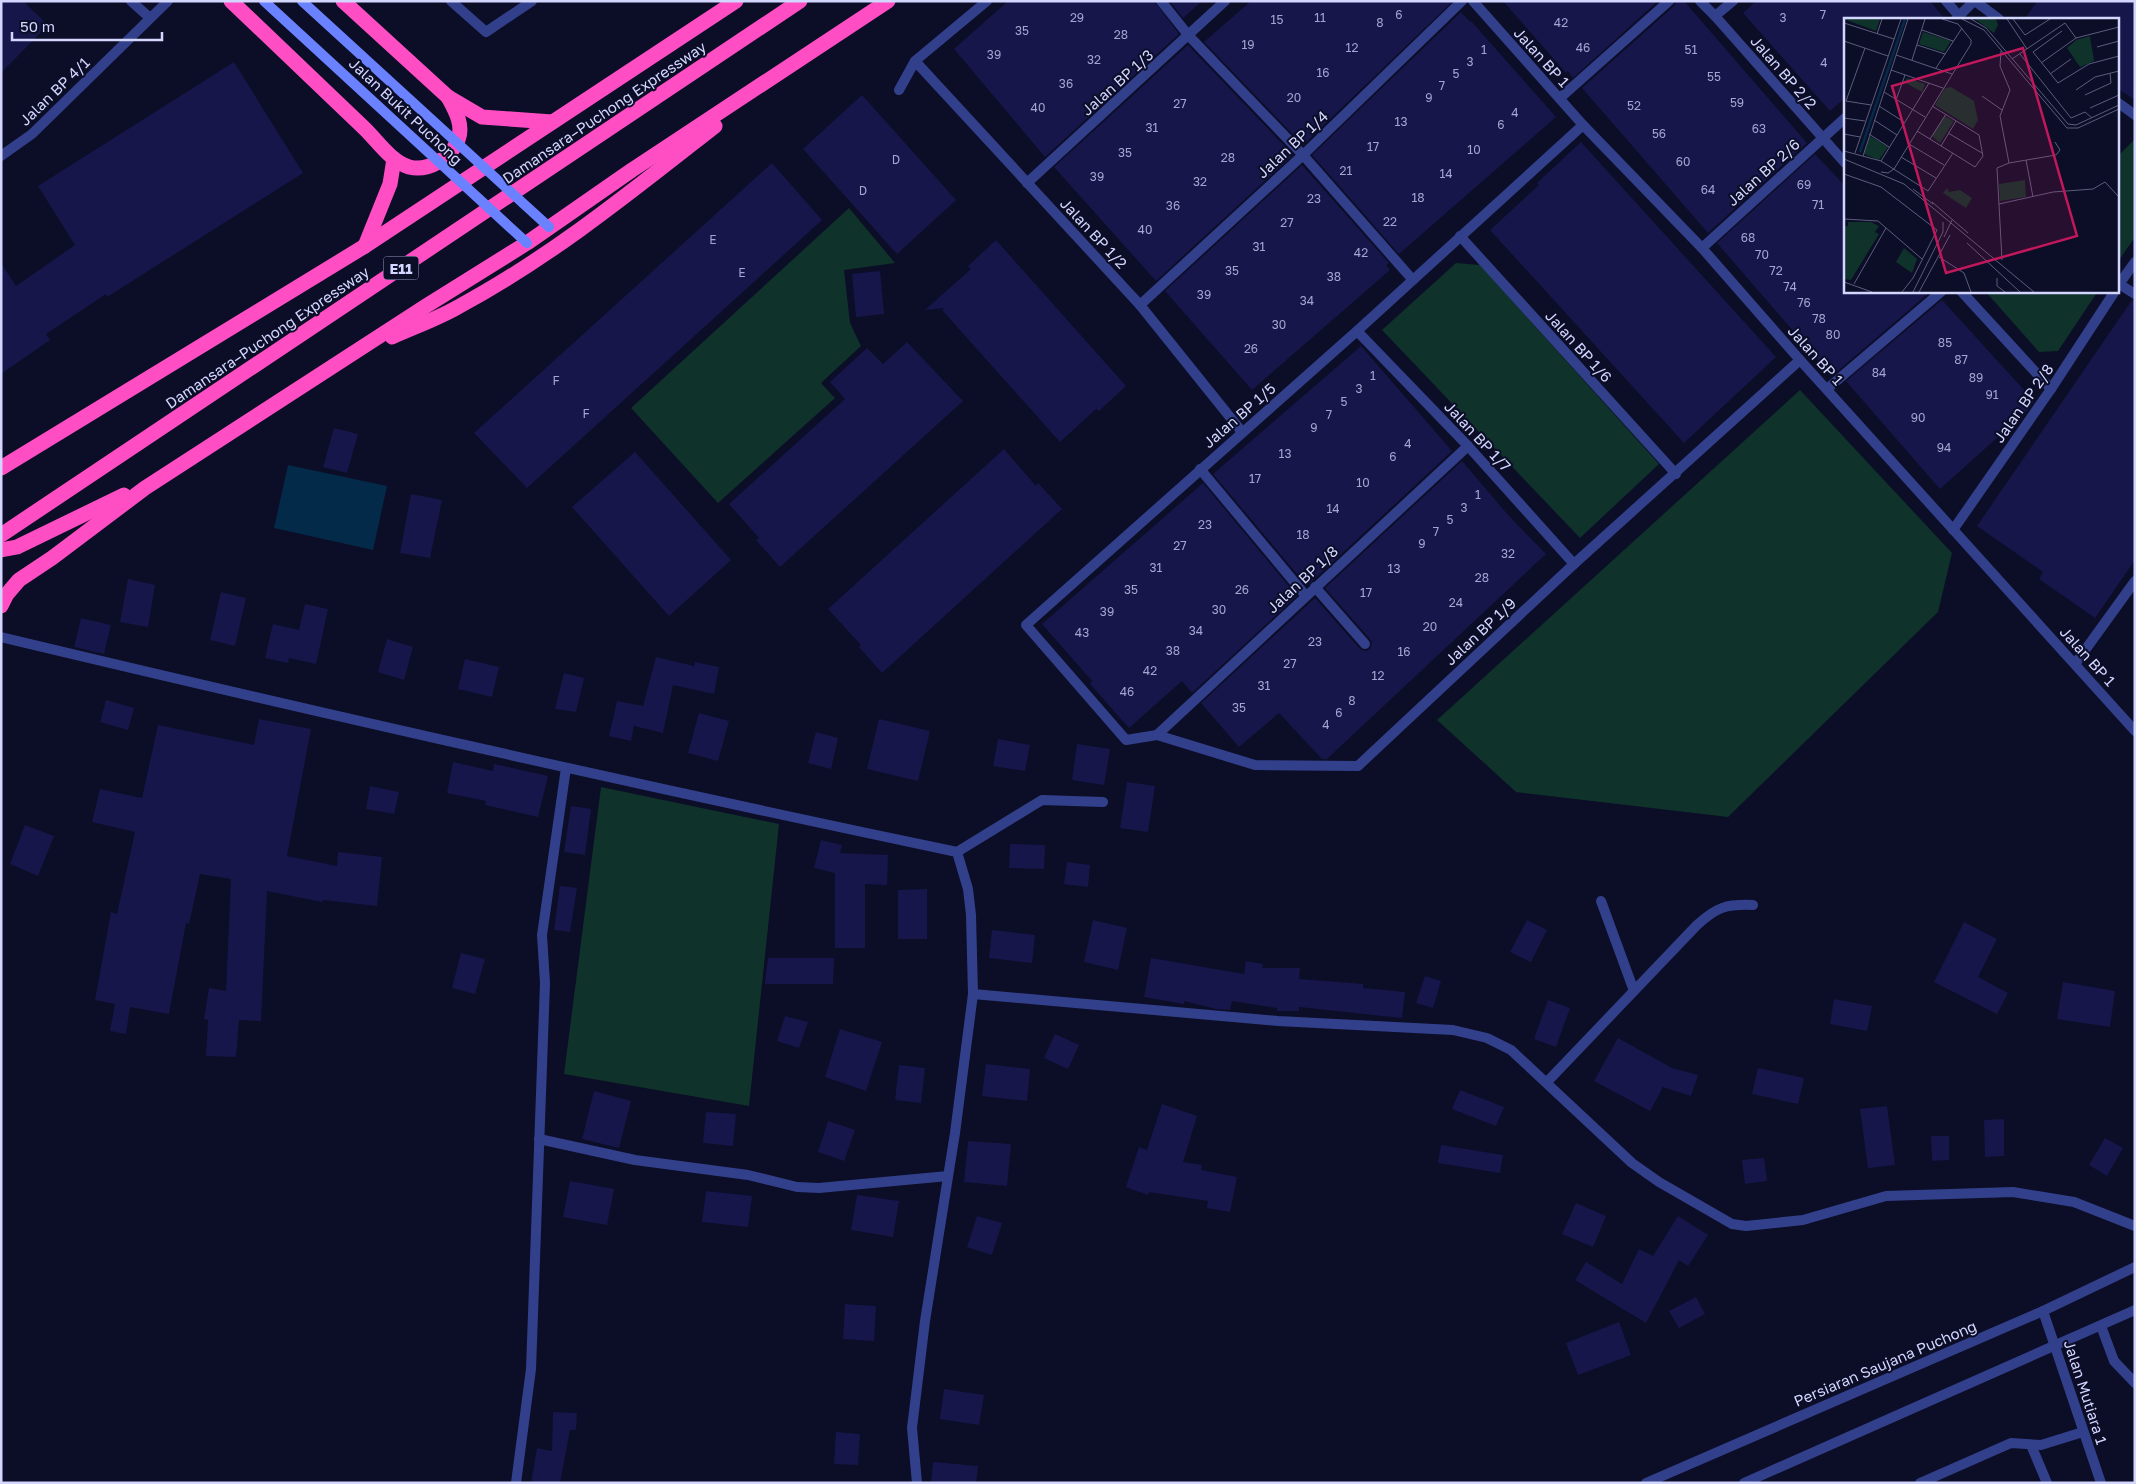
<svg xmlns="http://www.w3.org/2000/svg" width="2136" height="1484" font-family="'Golos Text',sans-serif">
  <rect width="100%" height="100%" fill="#0c0d27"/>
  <!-- green -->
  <g fill="#0f322a">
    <path d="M2135 139V237L2117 263V157Z"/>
    <path d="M849 208 895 263 844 270 850 323 861 346 821 383 835 398 718 503 631 408Z"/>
    <path d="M1456 263 1480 265 1659 464 1580 538 1382 330Z"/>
    <path d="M1985 291H2098L2058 351 2039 352Z"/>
    <path d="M1800 390 1952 553 1938 612 1728 817 1516 792 1437 720Z"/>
    <path d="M601 787 779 824 749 1106 564 1074Z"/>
  </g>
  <!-- water -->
  <path fill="#042a49" d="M288 465 387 486 373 550 274 528Z"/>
  <!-- building -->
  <g fill="#17164a">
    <path d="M1 1H23L48 25 1 73Z"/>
    <path d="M1008 1H1154L1179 34 1045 157 954 49Z"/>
    <path d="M1170 1H1202L1183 18Z"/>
    <path d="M1251 1H1451L1452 2 1303 145 1204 42Z"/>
    <path d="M1503 1H1658L1573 78 1568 71 1566 73Z"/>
    <path d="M1676 1H1684L1807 143 1708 233 1582 88 1674 6Z"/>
    <path d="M1756 1H1930L1945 19H1845V98L1830 111 1743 13Z"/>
    <path d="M2037 1H2135V100L2117 88V19H2025Z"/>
    <path d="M1461 12 1470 22 1471 21 1556 117 1399 254 1312 155Z"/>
    <path d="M1188 45 1293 155 1156 281 1054 167Z"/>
    <path d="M234 62 303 173 107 297 106 294 46 334 50 340 1 374V263L16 286 75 245 38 186Z"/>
    <path d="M862 95 956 200 897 254 803 149Z"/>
    <path d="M1581 142 1776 357 1684 443 1490 230 1539 185 1537 183Z"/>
    <path d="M1815 154 1845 186V291H1931L1832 376 1717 243Z"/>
    <path d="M772 163 822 220 527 488 474 433Z"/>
    <path d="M1302 165 1389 263 1386 265 1390 270 1252 390 1165 291Z"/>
    <path d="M996 240 1126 386 1099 411 1096 409 1060 442 942 310 945 308 925 310 971 269 968 266Z"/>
    <path d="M880 271 884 314 856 317 852 274Z"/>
    <path d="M1942 300 2034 401 2029 409 1940 489 1846 381Z"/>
    <path d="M2132 300 2135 301V560L2095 618 2039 579 2043 572 1977 526Z"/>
    <path d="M907 342 963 401 780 567 756 540 759 538 729 504 845 399 830 382 867 348 883 364Z"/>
    <path d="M1361 346 1452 451 1307 586 1213 474Z"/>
    <path d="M334 428 358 434 347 473 323 467Z"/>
    <path d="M1004 449 1036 486 1038 483 1062 509 882 673 859 647 861 645 828 609Z"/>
    <path d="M635 452 731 560 669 616 572 507Z"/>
    <path d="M1462 461 1509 516 1546 554 1327 759H1322L1279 713 1239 747 1201 703 1315 598 1360 649 1366 651 1370 649 1372 643 1370 639 1325 588Z"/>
    <path d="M1203 483 1297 596 1192 693 1182 681 1129 728 1090 684 1092 681 1042 624Z"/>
    <path d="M411 494 442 500 430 558 400 553Z"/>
    <path d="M128 579 155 585 148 627 120 622Z"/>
    <path d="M221 592 246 598 235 646 210 640Z"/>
    <path d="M305 604 328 609 316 664 289 658 288 663 265 658 273 624 299 630Z"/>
    <path d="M81 618 111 625 104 654 74 647Z"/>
    <path d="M387 639 413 647 404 680 378 672Z"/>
    <path d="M656 657 694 666 695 662 719 667 714 694 673 685 663 733 634 726 631 741 609 736 617 701 643 706Z"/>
    <path d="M465 659 499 667 492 697 458 689Z"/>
    <path d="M564 673 584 678 576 712 555 709Z"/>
    <path d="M106 700 134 708 128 730 100 722Z"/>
    <path d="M699 713 729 721 718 761 688 753Z"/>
    <path d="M259 719 311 729 287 856 337 866 338 852 382 857 377 906 323 900 322 902 267 891 261 1021 239 1020 236 1057 206 1056 208 1020 204 1019 209 988 226 991 231 879 200 874 189 924 186 923 169 1014 130 1007 126 1034 110 1031 115 1004 95 1000 111 912 117 914 135 832 92 822 100 789 142 798 158 725 254 745Z"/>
    <path d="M879 719 930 731 918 781 867 769Z"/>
    <path d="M816 732 838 738 831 769 808 763Z"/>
    <path d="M998 739 1030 745 1025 771 993 766Z"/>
    <path d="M1077 744 1110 749 1104 785 1072 780Z"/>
    <path d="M453 762 493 771 494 764 548 776 538 817 485 805 486 801 447 793Z"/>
    <path d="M1127 782 1155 786 1148 832 1120 828Z"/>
    <path d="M370 786 399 792 394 814 366 809Z"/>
    <path d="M571 806 591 809 585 855 564 852Z"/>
    <path d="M25 825 54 836 38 876 10 864Z"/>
    <path d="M821 840 842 845 840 853 888 855 887 885 865 884V948H835V873L814 868Z"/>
    <path d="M1010 844 1045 845 1044 869 1009 868Z"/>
    <path d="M1067 862 1090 865 1088 887 1064 884Z"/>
    <path d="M560 886 577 888 570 932 554 930Z"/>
    <path d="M927 889V939H898V890Z"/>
    <path d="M1093 920 1127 928 1118 970 1084 962Z"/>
    <path d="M1527 920 1547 930 1531 962 1510 952Z"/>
    <path d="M1964 922 1997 939 1978 977 2008 993 1997 1014 1934 982Z"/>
    <path d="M992 930 1035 935 1032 963 989 958Z"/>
    <path d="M461 953 485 959 475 994 452 988Z"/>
    <path d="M768 958H834L833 984H765Z"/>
    <path d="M1151 958 1244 974 1246 961 1263 964 1262 968H1300L1299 979 1363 984V988L1405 992 1402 1018 1299 1007V1011H1277V1008L1232 1001 1230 1010 1216 1009 1184 1001V1004L1144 997Z"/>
    <path d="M1425 976 1441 981 1433 1008 1416 1003Z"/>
    <path d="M2063 982 2115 991 2110 1027 2057 1019Z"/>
    <path d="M1834 999 1872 1006 1867 1031 1830 1024Z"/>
    <path d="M1548 1000 1570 1008 1556 1047 1534 1039Z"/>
    <path d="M785 1016 808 1022 799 1048 777 1041Z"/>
    <path d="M840 1029 882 1042 866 1091 825 1077Z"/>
    <path d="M1055 1034 1079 1045 1068 1069 1044 1058Z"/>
    <path d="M1618 1038 1672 1068 1698 1075 1691 1096 1663 1087 1650 1111 1594 1081Z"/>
    <path d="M986 1064 1030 1069 1027 1101 982 1096Z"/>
    <path d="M899 1065 925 1068 921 1103 895 1100Z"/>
    <path d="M1758 1068 1804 1078 1798 1104 1752 1094Z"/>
    <path d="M1460 1090 1504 1107 1496 1126 1452 1109Z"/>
    <path d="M594 1091 631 1101 619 1148 582 1139Z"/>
    <path d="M1162 1104 1197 1116 1183 1162 1202 1165 1201 1170 1237 1177 1230 1212 1207 1208 1208 1201 1149 1192 1148 1195 1126 1187 1139 1147 1147 1150Z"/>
    <path d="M1887 1106 1895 1165 1868 1168 1860 1109Z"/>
    <path d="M706 1112 736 1114 733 1146 703 1143Z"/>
    <path d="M2004 1119V1156L1985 1157 1984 1120Z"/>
    <path d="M828 1121 855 1130 844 1161 818 1152Z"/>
    <path d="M1931 1136H1949V1160L1932 1161Z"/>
    <path d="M2105 1138 2123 1148 2107 1176 2089 1165Z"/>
    <path d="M968 1141 1011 1144 1007 1186 964 1182Z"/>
    <path d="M1441 1145 1503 1155 1500 1173 1438 1163Z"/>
    <path d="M1764 1158 1767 1181 1745 1184 1742 1160Z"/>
    <path d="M570 1181 614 1189 607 1225 563 1217Z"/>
    <path d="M706 1191 752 1196 748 1227 702 1222Z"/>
    <path d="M857 1195 899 1201 893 1237 851 1230Z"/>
    <path d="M1576 1203 1606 1216 1593 1247 1562 1234Z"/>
    <path d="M977 1216 1002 1223 992 1255 967 1247Z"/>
    <path d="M1678 1216 1708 1235 1688 1266 1679 1260 1646 1323 1575 1280 1586 1262 1622 1284 1639 1249 1653 1256Z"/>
    <path d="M1696 1297 1705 1314 1679 1328 1669 1311Z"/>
    <path d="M845 1304 876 1306 874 1341 843 1339Z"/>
    <path d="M1619 1322 1631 1355 1578 1375 1566 1343Z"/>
    <path d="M944 1389 984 1395 979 1425 940 1419Z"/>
    <path d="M553 1412 577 1413 576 1430H570L560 1483H531L537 1448 552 1451Z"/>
    <path d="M836 1432 860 1434 858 1465 834 1464Z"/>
    <path d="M933 1462 978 1466 976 1483H931Z"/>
  </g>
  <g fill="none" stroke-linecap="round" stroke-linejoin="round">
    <!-- service -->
    <g stroke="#32408b" stroke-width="10">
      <path d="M131 1 150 18"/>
      <path d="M1161 1 1189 36 1303 155 1412 279"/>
      <path d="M1946 1 1959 16"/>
      <path d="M899 90 915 61"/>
      <path d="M1560 98 1669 1"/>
      <path d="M2119 284 2135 294"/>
      <path d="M1827 389 1942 291"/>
      <path d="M1200 469 1306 596"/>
      <path d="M1315 587 1365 644"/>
      <path d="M2101 1326 2114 1361 2135 1383"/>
      <path d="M2031 1445 2047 1483"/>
    </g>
    <!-- minor -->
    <g stroke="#32408b" stroke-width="10">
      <path d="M451 1 486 32 532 1"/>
      <path d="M987 1 915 61 1140 305 1242 432"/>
      <path d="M1473 1 1583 125 1702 248 1800 360 2135 731"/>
      <path d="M1700 1 1715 16 1845 163"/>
      <path d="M1975 1 1999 19"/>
      <path d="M1715 16 1733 1"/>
      <path d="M1956 19 1974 1"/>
      <path d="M2117 102 2135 115"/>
      <path d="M1583 125 1357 331 1026 625 1126 740 1157 735 1255 765 1358 766 1574 564 1800 360"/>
      <path d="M1 156 32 134 168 1"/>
      <path d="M1027 183 1225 1"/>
      <path d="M1460 236 1676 474"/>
      <path d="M1702 248 1845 118"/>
      <path d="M2117 287 2135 262"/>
      <path d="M1961 291 2051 389"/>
      <path d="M1140 305 1303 155 1462 1"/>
      <path d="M1357 331 1468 446 1574 564"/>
      <path d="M1953 530 2051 389 2115 291"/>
      <path d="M1 637C319 713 637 785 957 852L968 889 971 915 973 994 1278 1021 1453 1030 1487 1038 1511 1050 1632 1163 1659 1182 1732 1224 1746 1226 1803 1220 1886 1196 2013 1192 2074 1202 2135 1226"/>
      <path d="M2075 664 2135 581"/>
      <path d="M1157 735 1468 446"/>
      <path d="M957 852 1042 800 1103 802"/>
      <path d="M1601 901 1634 991"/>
      <path d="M1547 1082 1697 925C1717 907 1726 904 1753 905"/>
      <path d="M539 1139 635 1160 748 1175 797 1187 819 1188 948 1176"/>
      <path d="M2043 1311 2101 1483"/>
      <path d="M516 1483 531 1369 545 983 542 935 566 768"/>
      <path d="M917 1483 912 1428 925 1321 955 1133 973 994"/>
      <path d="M1920 1483 2011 1443 2041 1445 2083 1432"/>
    </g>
    <!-- tertiary -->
    <g stroke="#32408b" stroke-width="10">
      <path d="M1646 1483 2043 1311 2135 1267"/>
      <path d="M1744 1483 2135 1310"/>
    </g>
    <!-- motorway -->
    <g stroke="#ff4ec4" stroke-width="15">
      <path d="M231 1C275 43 319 85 363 127 377 140 390 161 409 167 428 172 451 158 458 140 464 125 455 110 448 97"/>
      <path d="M343 1 448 97 482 117 552 122"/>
      <path d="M365 246 390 184 394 159"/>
      <path d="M392 337C414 327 437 319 458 307 551 257 632 191 715 126"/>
      <path d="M1 468 365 246 736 1"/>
      <path d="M1 535 800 1"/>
      <path d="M1 550 17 547 124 495"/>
      <path d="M1 606 7 594 19 580 52 558 145 488 426 306 527 243 632 170 888 1"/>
    </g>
    <!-- secondary-bridge -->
    <g stroke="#6a82ff" stroke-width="10">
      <path d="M264 1 527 243"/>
      <path d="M302 1 549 227"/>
    </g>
  </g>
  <g text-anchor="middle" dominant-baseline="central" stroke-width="4" stroke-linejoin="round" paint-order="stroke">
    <!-- number labels -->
    <g font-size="12" fill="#a4a6d2">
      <text x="1399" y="14">6</text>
      <text x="1823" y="14">7</text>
      <text x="1077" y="17">29</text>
      <text x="1320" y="17">11</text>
      <text x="1783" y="17">3</text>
      <text x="1277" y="19">15</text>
      <text x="1380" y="22">8</text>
      <text x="1561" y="22">42</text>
      <text x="1022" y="30">35</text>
      <text x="1121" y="34">28</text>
      <text x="1248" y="44">19</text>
      <text x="1352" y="47">12</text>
      <text x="1583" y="47">46</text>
      <text x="1484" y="49">1</text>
      <text x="1691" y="49">51</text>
      <text x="994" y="54">39</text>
      <text x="1094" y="59">32</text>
      <text x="1470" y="61">3</text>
      <text x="1824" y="62">4</text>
      <text x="1323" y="72">16</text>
      <text x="1456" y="73">5</text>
      <text x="1714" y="76">55</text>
      <text x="1066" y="83">36</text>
      <text x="1442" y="85">7</text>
      <text x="1294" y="97">20</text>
      <text x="1429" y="97">9</text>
      <text x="1737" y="102">59</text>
      <text x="1180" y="103">27</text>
      <text x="1634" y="105">52</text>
      <text x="1038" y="107">40</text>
      <text x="1515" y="112">4</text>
      <text x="1401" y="121">13</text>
      <text x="1501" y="124">6</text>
      <text x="1152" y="127">31</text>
      <text x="1759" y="128">63</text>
      <text x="1659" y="133">56</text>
      <text x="1373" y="146">17</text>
      <text x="1474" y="149">10</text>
      <text x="1125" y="152">35</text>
      <text x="1228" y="157">28</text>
      <text x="896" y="159">D</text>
      <text x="1683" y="161">60</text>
      <text x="1346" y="170">21</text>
      <text x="1446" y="173">14</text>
      <text x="1097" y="176">39</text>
      <text x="1200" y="181">32</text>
      <text x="1804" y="184">69</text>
      <text x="1708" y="189">64</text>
      <text x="863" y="190">D</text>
      <text x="1418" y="197">18</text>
      <text x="1314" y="198">23</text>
      <text x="1818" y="204">71</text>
      <text x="1173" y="205">36</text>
      <text x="1390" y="221">22</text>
      <text x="1287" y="222">27</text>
      <text x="1145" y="229">40</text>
      <text x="1748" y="237">68</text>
      <text x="713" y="239">E</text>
      <text x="1259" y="246">31</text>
      <text x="1361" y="252">42</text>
      <text x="1762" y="254">70</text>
      <text x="1232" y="270">35</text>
      <text x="1776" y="270">72</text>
      <text x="742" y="272">E</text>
      <text x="1334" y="276">38</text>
      <text x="1790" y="286">74</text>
      <text x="1204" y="294">39</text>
      <text x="1307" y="300">34</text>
      <text x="1804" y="302">76</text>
      <text x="1819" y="318">78</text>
      <text x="1279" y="324">30</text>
      <text x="1833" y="334">80</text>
      <text x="1945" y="342">85</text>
      <text x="1251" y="348">26</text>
      <text x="1961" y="359">87</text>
      <text x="1879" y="372">84</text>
      <text x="1373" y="375">1</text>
      <text x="1976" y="377">89</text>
      <text x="556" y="380">F</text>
      <text x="1359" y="388">3</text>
      <text x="1992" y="394">91</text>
      <text x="1344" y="401">5</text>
      <text x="586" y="413">F</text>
      <text x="1329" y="414">7</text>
      <text x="1918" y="417">90</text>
      <text x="1314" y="427">9</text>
      <text x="1408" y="443">4</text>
      <text x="1944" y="447">94</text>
      <text x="1285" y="453">13</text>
      <text x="1393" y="456">6</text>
      <text x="1255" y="478">17</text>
      <text x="1363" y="482">10</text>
      <text x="1478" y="494">1</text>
      <text x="1464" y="507">3</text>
      <text x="1333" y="508">14</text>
      <text x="1450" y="519">5</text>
      <text x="1205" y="524">23</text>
      <text x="1436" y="531">7</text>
      <text x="1303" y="534">18</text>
      <text x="1422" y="543">9</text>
      <text x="1180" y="545">27</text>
      <text x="1508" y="553">32</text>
      <text x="1156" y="567">31</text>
      <text x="1394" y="568">13</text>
      <text x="1482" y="577">28</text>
      <text x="1131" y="589">35</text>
      <text x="1242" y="589">26</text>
      <text x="1366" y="592">17</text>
      <text x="1456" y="602">24</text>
      <text x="1219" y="609">30</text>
      <text x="1107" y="611">39</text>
      <text x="1430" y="626">20</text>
      <text x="1196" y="630">34</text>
      <text x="1082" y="632">43</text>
      <text x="1315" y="641">23</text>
      <text x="1173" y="650">38</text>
      <text x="1404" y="651">16</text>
      <text x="1290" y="663">27</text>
      <text x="1150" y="670">42</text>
      <text x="1378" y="675">12</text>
      <text x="1264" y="685">31</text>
      <text x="1127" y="691">46</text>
      <text x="1352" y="700">8</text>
      <text x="1239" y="707">35</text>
      <text x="1339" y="712">6</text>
      <text x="1326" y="724">4</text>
    </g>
    <!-- shield labels -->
    <rect fill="#0c0d27" stroke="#979abe" stroke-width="1" x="383.5" y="256.5" width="35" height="23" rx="4"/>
    <g font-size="14" font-weight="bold" fill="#d3d6ff">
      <text x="401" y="268">E11</text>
    </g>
    <!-- street labels -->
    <g font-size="15" fill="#d3d6ff" stroke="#0c0d27">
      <text transform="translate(1542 57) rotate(48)">Jalan BP 1</text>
      <text transform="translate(1784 72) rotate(49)">Jalan BP 2/2</text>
      <text transform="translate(1117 82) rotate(-42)">Jalan BP 1/3</text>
      <text transform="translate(54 91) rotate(-44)">Jalan BP 4/1</text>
      <text transform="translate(406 111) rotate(43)">Jalan Bukit Puchong</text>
      <text transform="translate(604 112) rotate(-34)">Damansara–Puchong Expressway</text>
      <text transform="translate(1292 144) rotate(-43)">Jalan BP 1/4</text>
      <text transform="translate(1763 172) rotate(-42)">Jalan BP 2/6</text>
      <text transform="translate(1094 233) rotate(47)">Jalan BP 1/2</text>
      <text transform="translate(267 337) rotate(-34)">Damansara–Puchong Expressway</text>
      <text transform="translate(1579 346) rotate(48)">Jalan BP 1/6</text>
      <text transform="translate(1816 355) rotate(48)">Jalan BP 1</text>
      <text transform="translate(2023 403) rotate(-55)">Jalan BP 2/8</text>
      <text transform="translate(1239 415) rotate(-41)">Jalan BP 1/5</text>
      <text transform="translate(1478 436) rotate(47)">Jalan BP 1/7</text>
      <text transform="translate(1302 579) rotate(-43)">Jalan BP 1/8</text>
      <text transform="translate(1480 631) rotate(-43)">Jalan BP 1/9</text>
      <text transform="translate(2088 656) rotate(48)">Jalan BP 1</text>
      <text transform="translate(1885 1363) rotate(-23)">Persiaran Saujana Puchong</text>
      <text transform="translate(2086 1392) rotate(72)">Jalan Mutiara 1</text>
    </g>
  </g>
  <!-- overview -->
  <g transform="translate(1844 18)">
    <rect width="275" height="275" fill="#0c0d27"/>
    <path d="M0 1H36L32 13ZM131 1H152L154 7 150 15ZM79 14 107 23 100 34 75 26ZM246 18 250 43 236 49 223 30 232 22ZM63 60 81 66 78 74 60 64ZM107 69 130 83 134 102 129 111 91 87 101 70ZM101 98 110 103 96 125 88 118ZM26 118 44 129 35 142 20 136ZM181 162 182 179 156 183 155 166ZM103 170 105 174 116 172 128 180 122 190 99 175ZM4 204H27L35 208 31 214 35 216 7 262 0 261V208H4ZM60 230 73 241 68 255 52 244Z" fill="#0f322a"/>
    <path fill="none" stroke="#042a49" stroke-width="2.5" d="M16 134 61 1"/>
    <path fill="none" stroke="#5c5d7d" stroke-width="1" d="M118 1 140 12 223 110H234L275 91M127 1 142 10 224 106 232 107 275 87M163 1 183 31M169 1 181 17 206 1M0 5 50 21M78 12 109 23M218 13 189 34 214 65 245 46 275 38M33 16 38 1M0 23 44 38M73 27 101 36M253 29 275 23M157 33 156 48 166 72 156 98 165 145 153 150 158 242M176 36 227 100 241 94 248 100M52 37 108 56M168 41 221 5 232 20M68 42 81 1M197 45 232 20 275 9M92 50 118 10M47 52 99 70M206 56 227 41M232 72 251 59 275 53M40 74 81 99M241 77 267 65 266 55M138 78 158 92M52 82 61 57M2 83 21 30M2 83 27 87M35 88 60 104M246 90 275 77M0 100 21 103M30 102 53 117M73 113 131 149 139 138 135 117 88 88M104 115 138 135M0 116 16 119M25 116 45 129M86 121 102 96M65 126 100 147M97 128 112 103M0 133 37 143 84 173 109 135M11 135 57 1M19 138 64 1M57 139 92 160M0 141 60 166 190 274M182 142 189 179M37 143 85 65M165 145 212 137 216 132 211 124M37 154 44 155 50 151 127 26V22L114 6 98 1M0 156 37 169 93 212 69 260 58 274M69 171 89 186M88 184 124 215M155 186 209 174 249 171 261 164 275 179M0 201 34 203 78 241M100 219 108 202M123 225 176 274M95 239 120 255 127 274M153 260V268L161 274M0 264 28 274M10 266 42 210M69 274 99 214V204M75 274 106 217"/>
    <path fill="#c2185b" fill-opacity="0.15" stroke="#c2185b" stroke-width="2.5" d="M179 30 233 218 102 255 48 68Z"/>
    <rect width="275" height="275" fill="none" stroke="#d3d6ff" stroke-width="2.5"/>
  </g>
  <!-- border -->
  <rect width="2136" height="1484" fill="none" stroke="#d3d6ff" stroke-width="5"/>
  <!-- scale -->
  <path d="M12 32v8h150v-8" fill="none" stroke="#d3d6ff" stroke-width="2.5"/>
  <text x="20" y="32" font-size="15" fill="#d3d6ff" stroke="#0c0d27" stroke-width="4" paint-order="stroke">50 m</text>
</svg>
